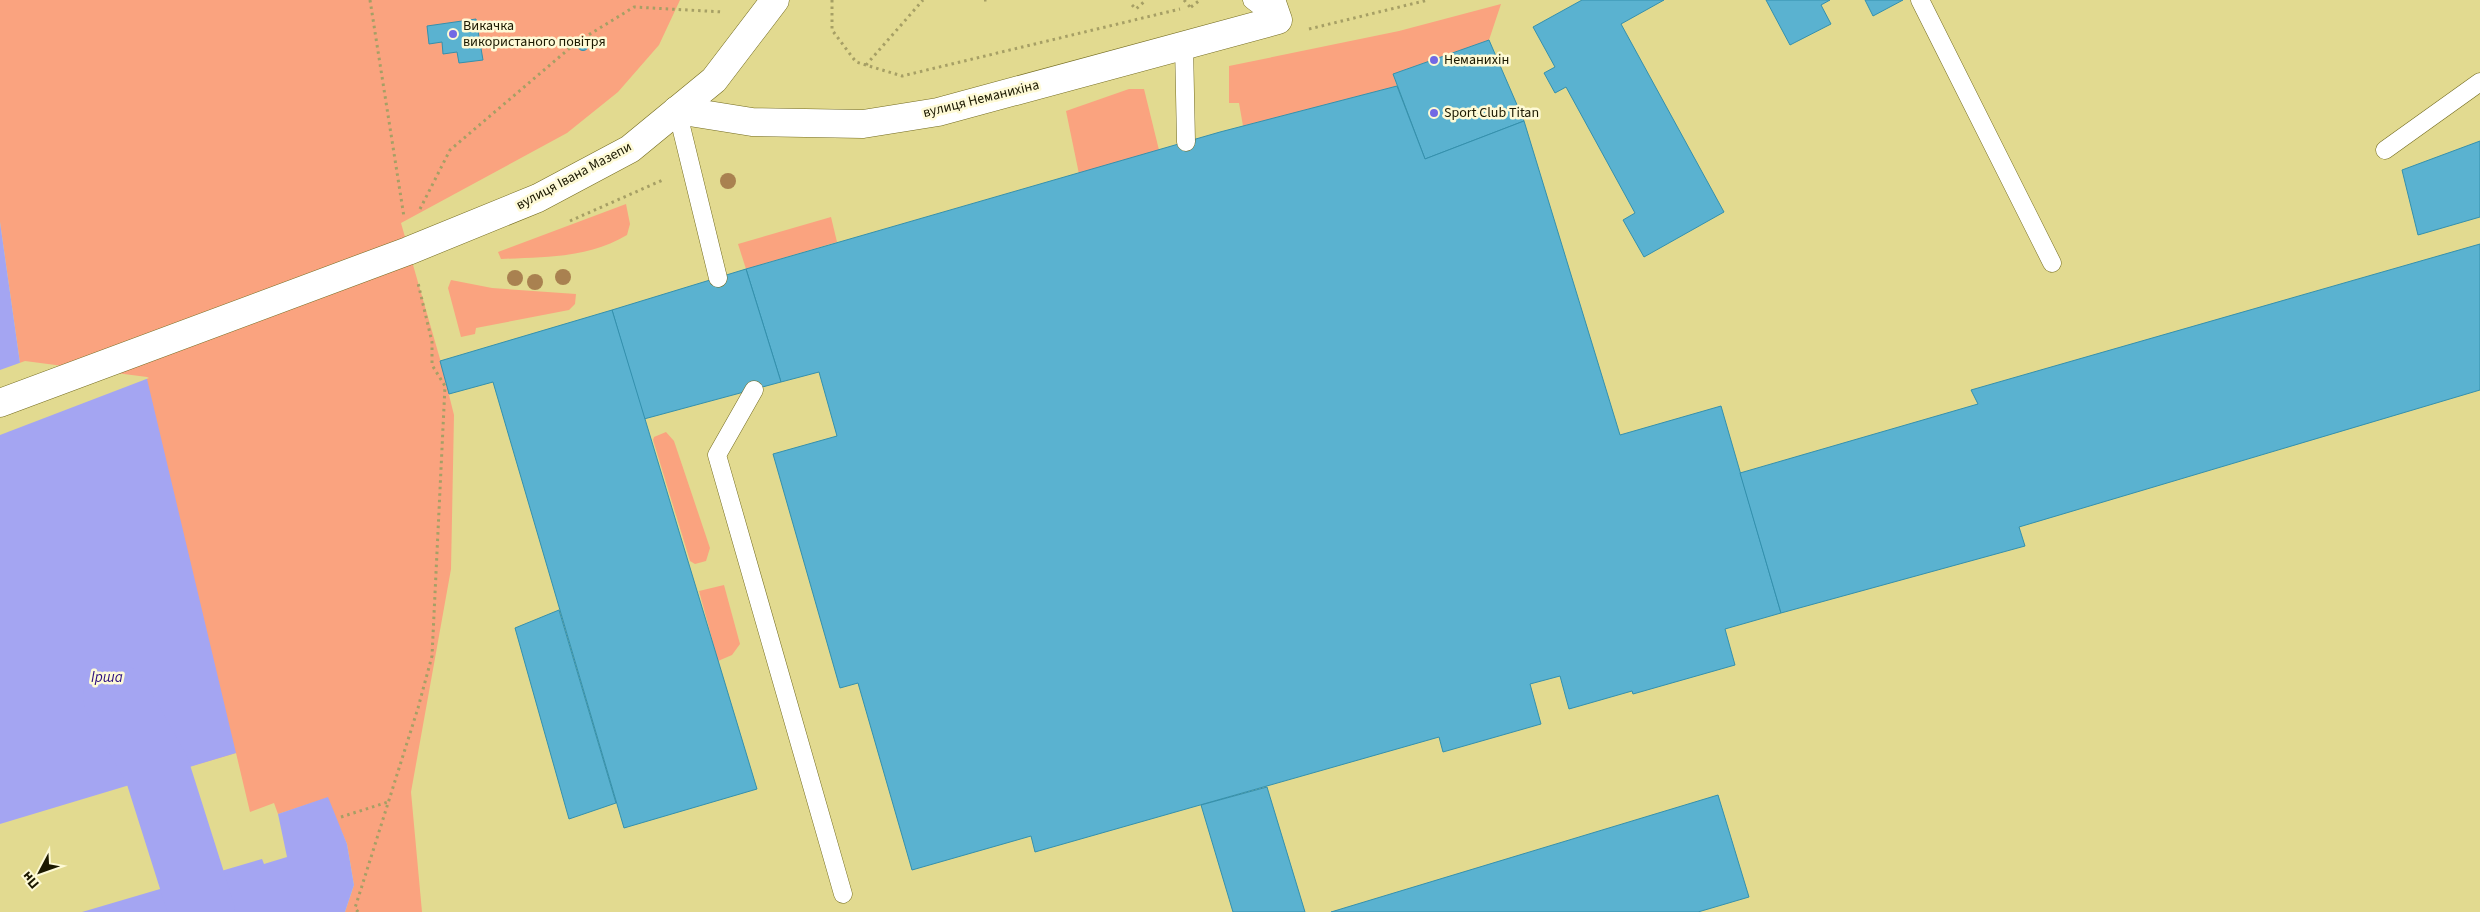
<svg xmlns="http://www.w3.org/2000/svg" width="2480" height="912" font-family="'Source Sans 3',sans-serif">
  <rect width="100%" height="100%" fill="#e2da90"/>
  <!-- green -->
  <g fill="#faa37f">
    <path d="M0 0H680L659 45 618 92 567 133 401 223 440 359 454 415 451 569 411 792 422 912H345L354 885 347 844 327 798 278 814 274 803 250 812 236 753 178 770 20 363 0 222Z"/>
    <path d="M1501 4 1489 40 1393 74 1397 86 1243 126 1239 103H1229V66L1399 31Z"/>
    <path d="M1129 89H1144L1159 150 1079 174 1066 111Z"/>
    <path d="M626 204 630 224 627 235C589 258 545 257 501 259L498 252Z"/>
    <path d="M831 217 837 242 746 269 738 244Z"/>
    <path d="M451 280 492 288 576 294 575 304 569 310 476 328 475 334 461 337 448 288Z"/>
    <path d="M666 432 674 441 710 548 706 561 695 564 690 561 653 440 654 437Z"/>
    <path d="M724 585 740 644 732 655 718 661 699 591Z"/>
  </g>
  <!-- water -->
  <g fill="#a4a5f2">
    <path d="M0 222 20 363 147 379 236 753 0 824Z"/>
    <path d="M328 797 347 844 354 885 345 912H82L262 859 264 864 287 857 278 814Z"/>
  </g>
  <!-- pier -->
  <path fill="#e2da90" d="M25 361 147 377 149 378 0 435V370Z"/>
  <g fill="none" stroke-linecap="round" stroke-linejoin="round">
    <!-- river -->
    <path stroke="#a4a5f2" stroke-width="66" d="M116 697 157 770 202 912"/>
  </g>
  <!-- building -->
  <g fill="#5ab2d0" stroke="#3490ad">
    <path d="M1582 0H1664L1621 24 1724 212 1644 257 1623 220 1635 213 1566 87 1555 93 1544 73 1555 67 1533 27Z"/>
    <path d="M1766 0H1830L1821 5 1831 24 1790 45Z"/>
    <path d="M1865 0H1903L1873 16Z"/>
    <path d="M476 19 483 60 459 63 457 52 443 54 442 42 429 44 427 26Z"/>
    <circle cx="583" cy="45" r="5.5"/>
    <path d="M1489 40 1524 121 1425 159 1393 74Z"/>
    <path d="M1397 86 1425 159 1524 121 1620 435 1721 406 1781 613 1725 629 1735 665 1633 694 1632 691 1569 709 1560 676 1530 684 1541 724 1443 752 1439 737 1035 852 1031 836 912 870 858 683 840 688 773 454 837 436 819 372 781 382 746 269 1220 132Z"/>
    <path d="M2480 141V217L2418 235 2402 170Z"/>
    <path d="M2480 244V390L2019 527 2025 546 1781 613 1740 473 1978 404 1971 390Z"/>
    <path d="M746 269 781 382 644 419 612 310Z"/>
    <path d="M612 310 757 789 624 828 493 382 449 394 440 361Z"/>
    <path d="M559 610 616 803 569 819 515 628Z"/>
    <path d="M1267 787 1305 912H1233L1201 805Z"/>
    <path d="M1718 795 1749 897 1698 912H1331Z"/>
  </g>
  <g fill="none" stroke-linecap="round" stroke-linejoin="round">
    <!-- service casing -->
    <g stroke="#736b1f" stroke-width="19">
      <g id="service">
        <path d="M1252 0 1277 19"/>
        <path d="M1920 0 2052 263"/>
        <path d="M1184 45 1186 142"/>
        <path d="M677 110 718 278"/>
        <path d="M2385 150 2480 82"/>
        <path d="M754 390 717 455 843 894"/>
      </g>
    </g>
    <!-- minor casing -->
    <g stroke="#736b1f" stroke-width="29">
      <path id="minor" d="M677 110 752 122 863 124 938 112 1278 20 1271 0"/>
    </g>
    <!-- secondary casing -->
    <g stroke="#736b1f" stroke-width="29">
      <path id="secondary" d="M0 403 408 251 538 198 630 149 714 80 775 0"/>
    </g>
    <!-- path -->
    <g stroke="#a69f65" stroke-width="3" stroke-dasharray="2.5 4" stroke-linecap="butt">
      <path d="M370 0 404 217"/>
      <path d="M832 0V30L856 62 902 76 1180 9"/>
      <path d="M984 0H988"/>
      <path d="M1184 0 1190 7"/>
      <path d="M1132 5 1136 9 1146 0"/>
      <path d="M1191 7 1200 0"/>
      <path d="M1309 29 1428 0"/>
      <path d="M866 65 923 0"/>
      <path d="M420 209 450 150 577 42 634 7 723 12"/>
      <path d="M570 221 665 179"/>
      <path d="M341 817 388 802"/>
      <path d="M358 912 355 908 418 708 432 656 445 386 432 365V342L418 283"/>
    </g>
    <!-- service -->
    <use href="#service" stroke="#fff" stroke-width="18"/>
    <!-- minor -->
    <use href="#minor" stroke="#fff" stroke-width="28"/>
    <!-- secondary -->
    <use href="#secondary" stroke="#fff" stroke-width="28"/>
  </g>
  <!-- trees -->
  <g fill="#a98150">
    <circle cx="728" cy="181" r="8"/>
    <circle cx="563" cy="277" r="8"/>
    <circle cx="515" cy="278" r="8"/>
    <circle cx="535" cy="282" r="8"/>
  </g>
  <!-- markers -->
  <g fill="#7269e4" stroke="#fefad6" stroke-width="2">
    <circle cx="453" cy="34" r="5"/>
    <circle cx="1434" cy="60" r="5"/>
    <circle cx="1434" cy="113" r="5"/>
  </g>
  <g text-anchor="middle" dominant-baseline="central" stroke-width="5" stroke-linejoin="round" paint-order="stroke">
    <!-- poi labels -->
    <g font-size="14" fill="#1b1800" stroke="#fefad6" text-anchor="start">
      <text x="463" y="26">Викачка<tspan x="463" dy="16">використаного повітря</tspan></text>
      <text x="1444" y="60">Неманихін</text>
      <text x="1444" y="113">Sport Club Titan</text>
    </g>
    <!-- street labels -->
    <g font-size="14" fill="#1b1800" stroke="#fefad6">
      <text transform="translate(981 99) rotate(-14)">вулиця Неманихіна</text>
      <text transform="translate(574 176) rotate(-28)">вулиця Івана Мазепи</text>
    </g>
    <!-- water labels -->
    <g font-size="15" font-style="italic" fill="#2d1080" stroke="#fefad6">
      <text x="107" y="677">Ірша</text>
    </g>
  </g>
  <!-- north arrow -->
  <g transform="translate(40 872) rotate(229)" stroke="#fefad6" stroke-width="4" paint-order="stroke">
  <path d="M0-4L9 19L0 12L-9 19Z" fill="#1b1800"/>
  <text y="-8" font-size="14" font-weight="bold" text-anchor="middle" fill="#1b1800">Пн</text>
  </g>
</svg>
